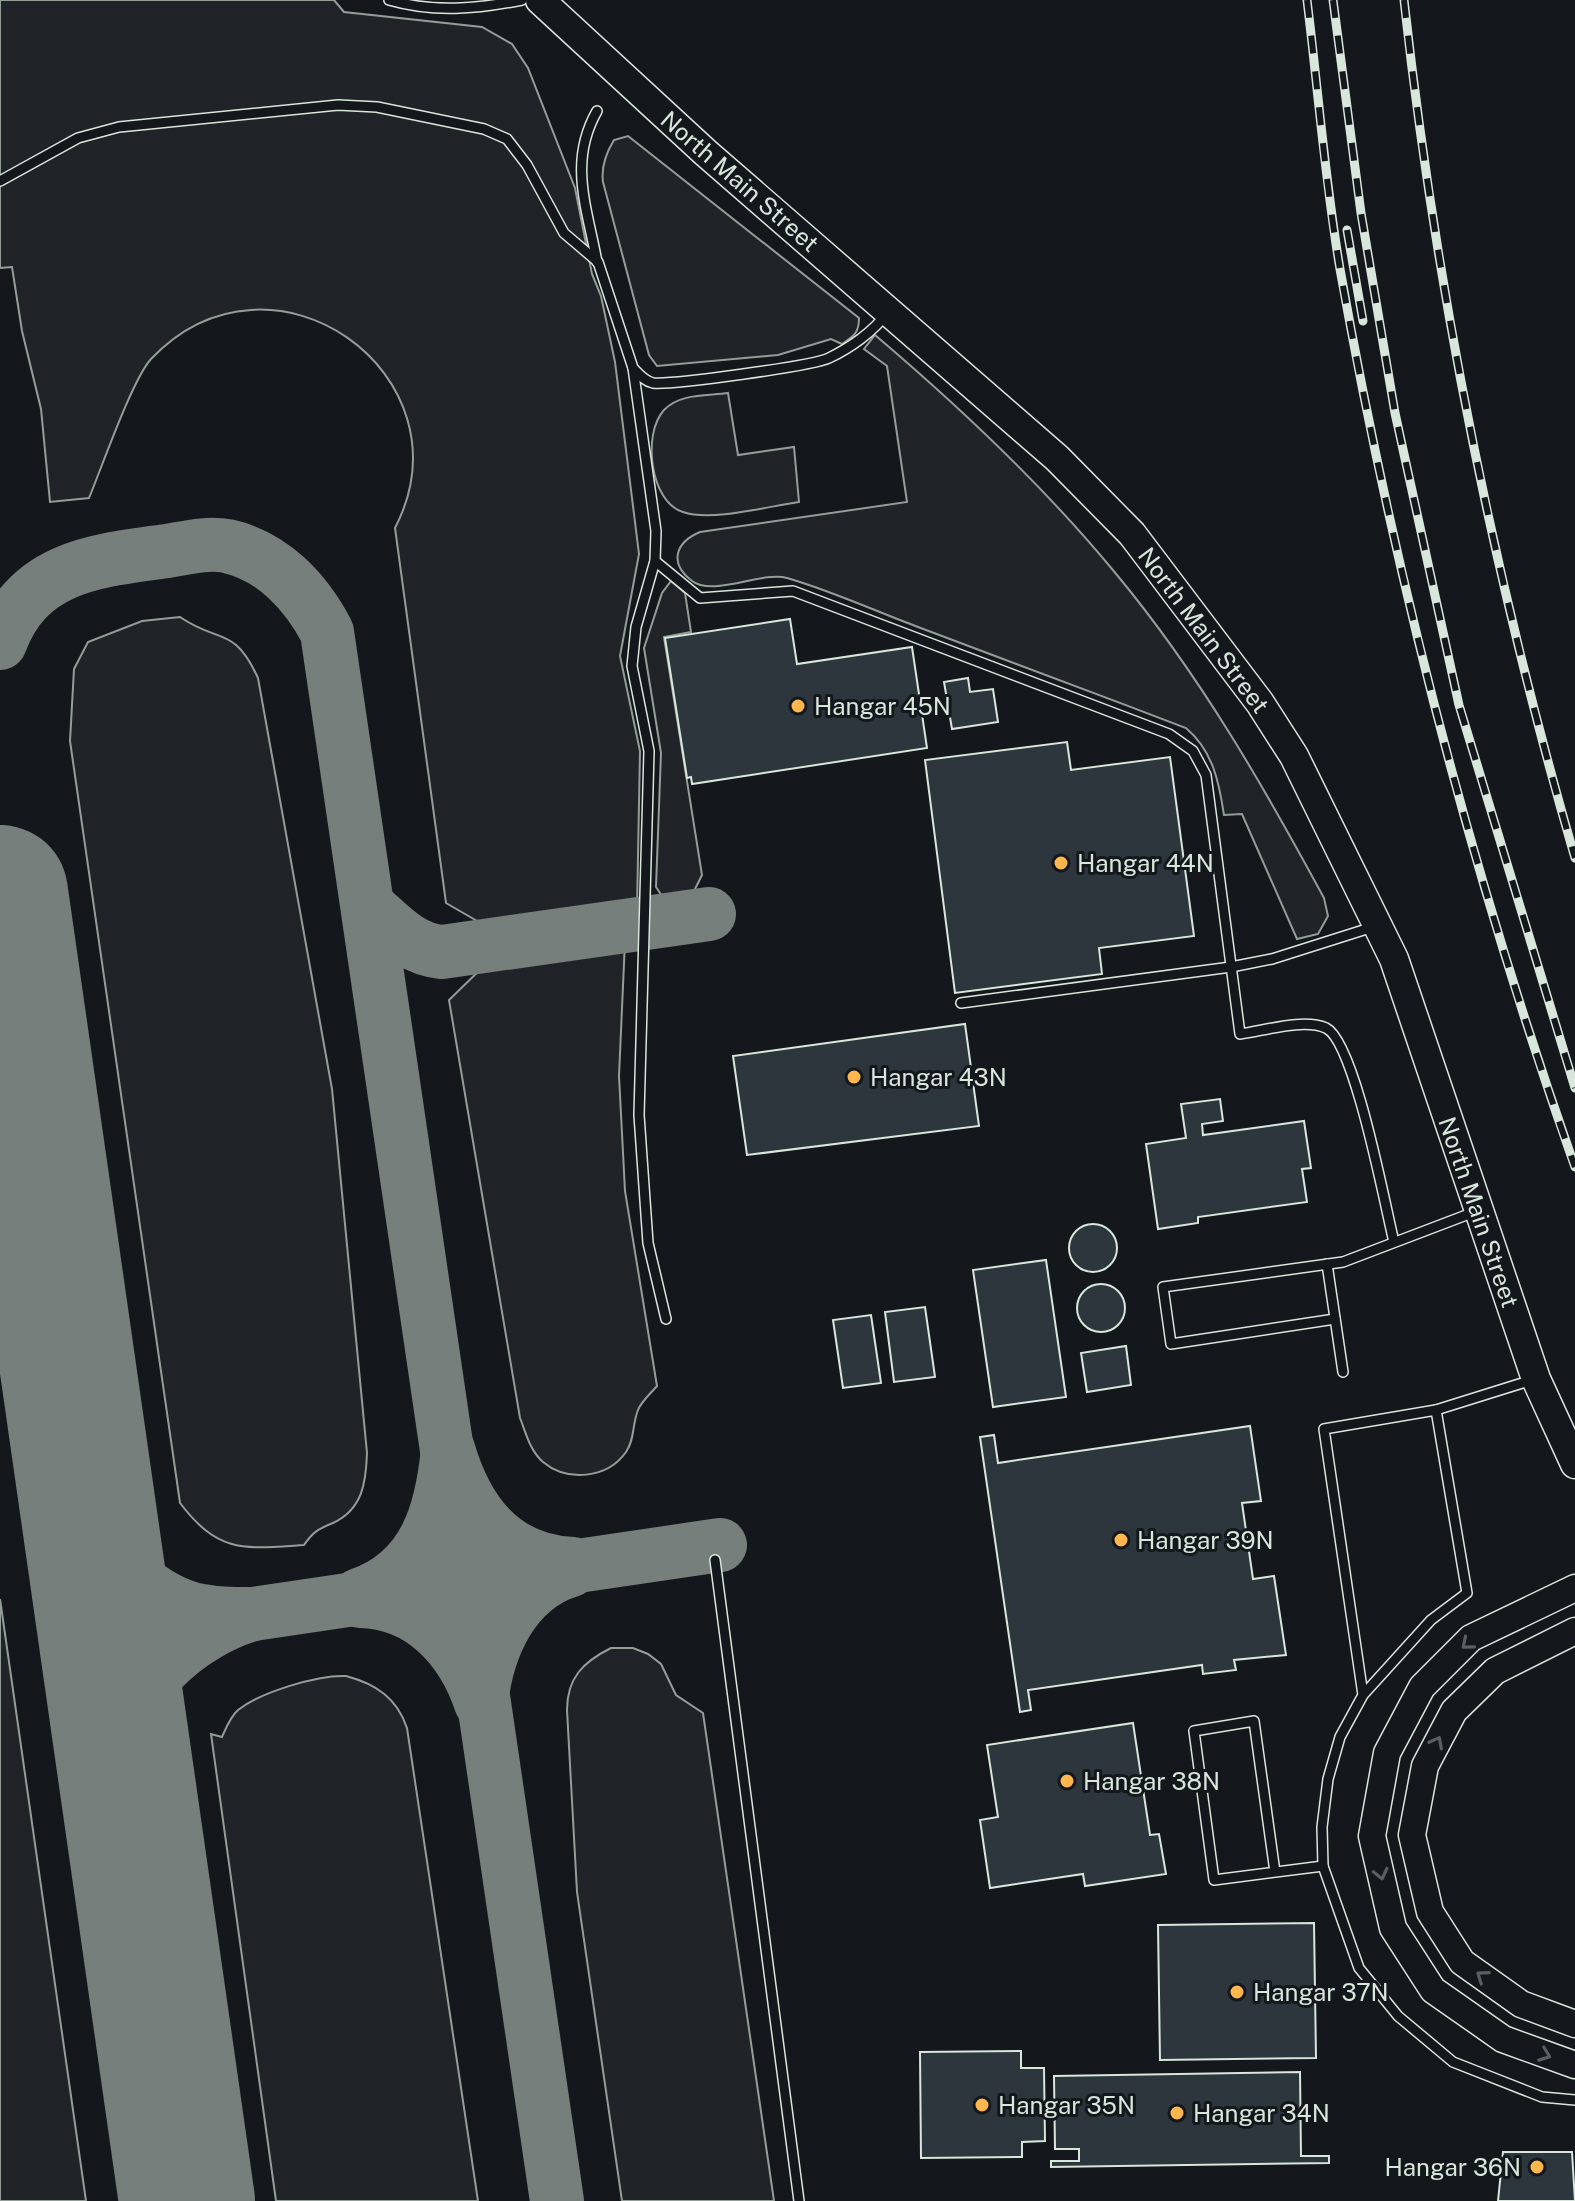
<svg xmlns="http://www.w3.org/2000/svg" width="1575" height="2201" font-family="'Public Sans',sans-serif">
  <rect width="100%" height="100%" fill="#14181c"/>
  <!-- green -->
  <g fill="#202428" stroke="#939e99" stroke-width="2">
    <path d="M0 0H334L344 12 482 27 512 44 528 68 575 188 592 274 601 296 615 362 639 554 620 656 640 751 637 909 491 929 446 903 395 528C474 375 272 231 151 359 132 380 102 467 89 498L50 502 41 409 22 331 12 267 0 268Z"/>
    <path d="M628 136 859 318C859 333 854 336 842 344L831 339 778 355 657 366 649 355 603 182C601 167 606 153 614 140Z"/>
    <path d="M875 335C961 408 1045 487 1117 575 1199 674 1263 785 1324 898L1328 916 1318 934 1297 939 1242 814 1224 815C1219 782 1213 751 1186 728 1097 694 1008 661 918 627 875 611 832 591 787 578 762 571 713 597 692 581 668 563 676 542 700 532L907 502 887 366 864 349Z"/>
    <path d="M728 393 738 455 794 447 799 502C769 506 712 522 683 512 650 502 642 434 664 410 680 393 708 396 728 393Z"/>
    <path d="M671 581 685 593 691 632 664 637 702 875 693 893 681 902H666L656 887 661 753 644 648 662 593Z"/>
    <path d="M180 617C219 644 234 625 258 678L332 1089 367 1453C366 1482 363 1509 333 1523 318 1529 313 1532 304 1545 244 1549 219 1554 180 1503L70 741 74 669 88 642 142 621Z"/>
    <path d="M625 941 619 1076 625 1191 657 1386C651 1393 641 1402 638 1410 632 1425 635 1439 626 1452 607 1479 567 1482 543 1462 530 1451 526 1433 520 1418L449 1000 488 962Z"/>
    <path d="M0 1599 86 2201H0Z"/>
    <path d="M611 1648H633L648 1654 661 1664 676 1695 703 1713 774 2201H622L577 1892 567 1710C567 1678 583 1662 611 1648Z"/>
    <path d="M346 1676C376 1684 397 1698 407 1728L478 2201H276L211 1734 222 1737C226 1728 230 1717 238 1710 261 1692 317 1675 346 1676Z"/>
  </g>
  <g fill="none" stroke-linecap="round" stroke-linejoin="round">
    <!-- taxiway -->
    <g stroke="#767f7c" stroke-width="54">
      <path d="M0 643C27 569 91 561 160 552 182 549 205 542 227 546 273 556 306 592 327 632L557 2201"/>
      <path d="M369 907C392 927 410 949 442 952L709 914"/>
      <path d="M83 1474C84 1484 83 1496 86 1505 99 1551 147 1596 192 1609 213 1614 233 1614 253 1614"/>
      <path d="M359 1595C426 1572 442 1511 448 1449 466 1511 502 1561 573 1564"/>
      <path d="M360 1601C422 1602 463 1649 481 1703 487 1648 513 1587 571 1570"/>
      <path d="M130 1803C128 1791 124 1779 123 1767 117 1692 190 1632 253 1614L720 1545"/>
    </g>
    <!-- runway -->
    <path stroke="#767f7c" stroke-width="136" d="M0 893 187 2201"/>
  </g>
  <!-- building -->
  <g fill="#2c363c" stroke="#d8e6dc" stroke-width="2">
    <path d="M790 619 797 664 912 647 927 748 692 784 691 777 687 778 665 638Z"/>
    <path d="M968 678 970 692 993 689 998 722 952 729 944 682Z"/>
    <path d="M1067 742 1071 770 1170 757 1194 936 1099 948 1102 974 955 993 925 760Z"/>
    <path d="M965 1024 979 1126 747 1155 733 1056Z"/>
    <path d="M1220 1099 1223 1121 1202 1124 1203 1135 1304 1121 1311 1168 1302 1169 1307 1202 1198 1217V1223L1158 1229 1146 1144 1186 1138 1181 1104Z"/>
    <circle cx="1093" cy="1248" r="24"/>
    <path d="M1046 1260 1066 1397 993 1407 973 1270Z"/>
    <circle cx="1101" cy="1308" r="24"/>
    <path d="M925 1307 935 1377 894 1382 885 1312Z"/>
    <path d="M871 1315 881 1383 843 1388 833 1320Z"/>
    <path d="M1126 1346 1131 1385 1087 1392 1081 1353Z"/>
    <path d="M1250 1426 1261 1501 1242 1503 1253 1579 1274 1576 1286 1655 1234 1660 1236 1670 1203 1674 1202 1665 1028 1690 1031 1710 1020 1712 980 1437 994 1435 998 1463Z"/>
    <path d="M1133 1723 1150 1835 1159 1834 1166 1874 1085 1886 1083 1874 990 1888 980 1820 998 1817 987 1745Z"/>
    <path d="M1314 1923 1316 2058 1160 2060 1158 1925Z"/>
    <path d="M1021 2051V2068H1044L1045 2141 1022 2142V2157L921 2158 920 2052Z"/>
    <path d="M1300 2072 1301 2156H1329V2163L1051 2167V2161H1079V2149H1055L1054 2076Z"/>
    <path d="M1503 2152H1572L1575 2201H1498Z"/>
  </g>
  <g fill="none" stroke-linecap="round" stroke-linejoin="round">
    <!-- service casing -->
    <g stroke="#d8e6dc" stroke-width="12">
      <g id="service">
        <path d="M389 0C434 13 477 9 522 0"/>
        <path d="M597 111C568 162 587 207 597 262"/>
        <path d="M0 181 78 138 119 127 338 105 377 107 484 129 507 139 527 165 564 233 598 262 633 368C639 374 644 381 653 383 671 385 813 366 829 358 850 348 873 332 887 313"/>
        <path d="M633 368 656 531 655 561 636 627 632 666 649 751 639 1115 648 1243 666 1319"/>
        <path d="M655 561 700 598 793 591 1169 734 1193 751 1206 775 1240 1034C1264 1031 1303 1018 1326 1028 1355 1042 1385 1206 1394 1242"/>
        <path d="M961 1003 1231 967 1272 959 1373 927"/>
        <path d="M1327 1264 1343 1372"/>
        <path d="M1335 1319 1171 1344 1163 1287 1343 1262 1477 1211"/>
        <path d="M1436 1410 1532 1380"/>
        <path d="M715 1560 799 2201"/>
        <path d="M1363 1695 1324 1429 1436 1410 1467 1593 1431 1620 1363 1695 1340 1737 1328 1779 1322 1827 1323 1866 1359 1968 1398 2016 1453 2062 1542 2097 1575 2100"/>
        <path d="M1275 1872 1254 1721 1194 1731 1214 1880 1323 1866"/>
      </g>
    </g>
    <!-- secondary casing -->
    <g stroke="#d8e6dc" stroke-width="29">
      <g id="secondary">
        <path d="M1575 1588 1471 1638 1422 1687 1387 1753 1372 1836 1393 1928 1433 1990 1503 2039 1575 2065"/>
        <path d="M1575 1631 1495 1671 1454 1711 1425 1766 1412 1835 1430 1912 1462 1962 1521 2004 1575 2024"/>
      </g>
    </g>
    <!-- primary casing -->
    <g stroke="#d8e6dc" stroke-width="31">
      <path id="primary" d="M540 0 706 153 1057 458 1132 534 1260 703 1294 756 1394 959 1536 1379 1575 1464"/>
    </g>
    <!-- service -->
    <use href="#service" stroke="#14181c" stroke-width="9"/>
    <!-- secondary -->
    <use href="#secondary" stroke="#14181c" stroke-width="26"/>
    <!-- primary -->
    <use href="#primary" stroke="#14181c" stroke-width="28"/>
    <!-- rail casing -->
    <g stroke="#d8e6dc" stroke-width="9">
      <g id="rail">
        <path d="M1307 0C1318 89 1325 181 1340 269 1394 573 1472 876 1575 1167"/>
        <path d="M1333 0 1361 213 1395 413 1459 705 1575 1088"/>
        <path d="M1404 0C1436 289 1494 579 1575 858"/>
        <path d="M1347 230 1363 321"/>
      </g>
    </g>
    <!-- rail -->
    <use href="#rail" stroke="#14181c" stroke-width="6" stroke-dasharray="18" stroke-linecap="butt"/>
  </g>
  <!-- one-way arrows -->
  <defs><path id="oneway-chevron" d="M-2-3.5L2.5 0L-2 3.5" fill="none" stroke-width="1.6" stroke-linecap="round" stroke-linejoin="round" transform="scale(2)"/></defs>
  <g stroke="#59605f">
    <use href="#oneway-chevron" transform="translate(1467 1644) rotate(140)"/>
    <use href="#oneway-chevron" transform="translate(1437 1742) rotate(-62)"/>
    <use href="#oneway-chevron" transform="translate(1381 1874) rotate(77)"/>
    <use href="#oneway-chevron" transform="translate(1482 1976) rotate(-145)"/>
    <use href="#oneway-chevron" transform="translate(1545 2055) rotate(21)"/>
  </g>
  <!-- markers -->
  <g fill="#ffb74d" stroke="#14181c" stroke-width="3">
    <circle cx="798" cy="706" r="8"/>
    <circle cx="1061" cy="863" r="8"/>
    <circle cx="854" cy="1077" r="8"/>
    <circle cx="1121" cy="1540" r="8"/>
    <circle cx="1067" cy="1781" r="8"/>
    <circle cx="1237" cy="1992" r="8"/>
    <circle cx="982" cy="2105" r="8"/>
    <circle cx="1177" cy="2113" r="8"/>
    <circle cx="1537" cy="2167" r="8"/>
  </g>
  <g text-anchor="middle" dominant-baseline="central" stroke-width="6" stroke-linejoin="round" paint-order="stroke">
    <!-- street labels -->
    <g font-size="24" fill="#d8e6dc" stroke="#14181c">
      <text transform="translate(740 181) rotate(41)">North Main Street</text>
      <text transform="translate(1204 630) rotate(53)">North Main Street</text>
      <text transform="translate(1479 1212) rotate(71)">North Main Street</text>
    </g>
    <!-- poi labels -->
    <g font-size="24" fill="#d8e6dc" stroke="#14181c" text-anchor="start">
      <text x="814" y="706">Hangar 45N</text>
      <text x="1077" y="863">Hangar 44N</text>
      <text x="870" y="1077">Hangar 43N</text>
      <text x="1137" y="1540">Hangar 39N</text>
      <text x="1083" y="1781">Hangar 38N</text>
      <text x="1253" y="1992">Hangar 37N</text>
      <text x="998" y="2105">Hangar 35N</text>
      <text x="1193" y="2113">Hangar 34N</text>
      <text x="1521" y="2167" text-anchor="end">Hangar 36N</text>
    </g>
  </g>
</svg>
